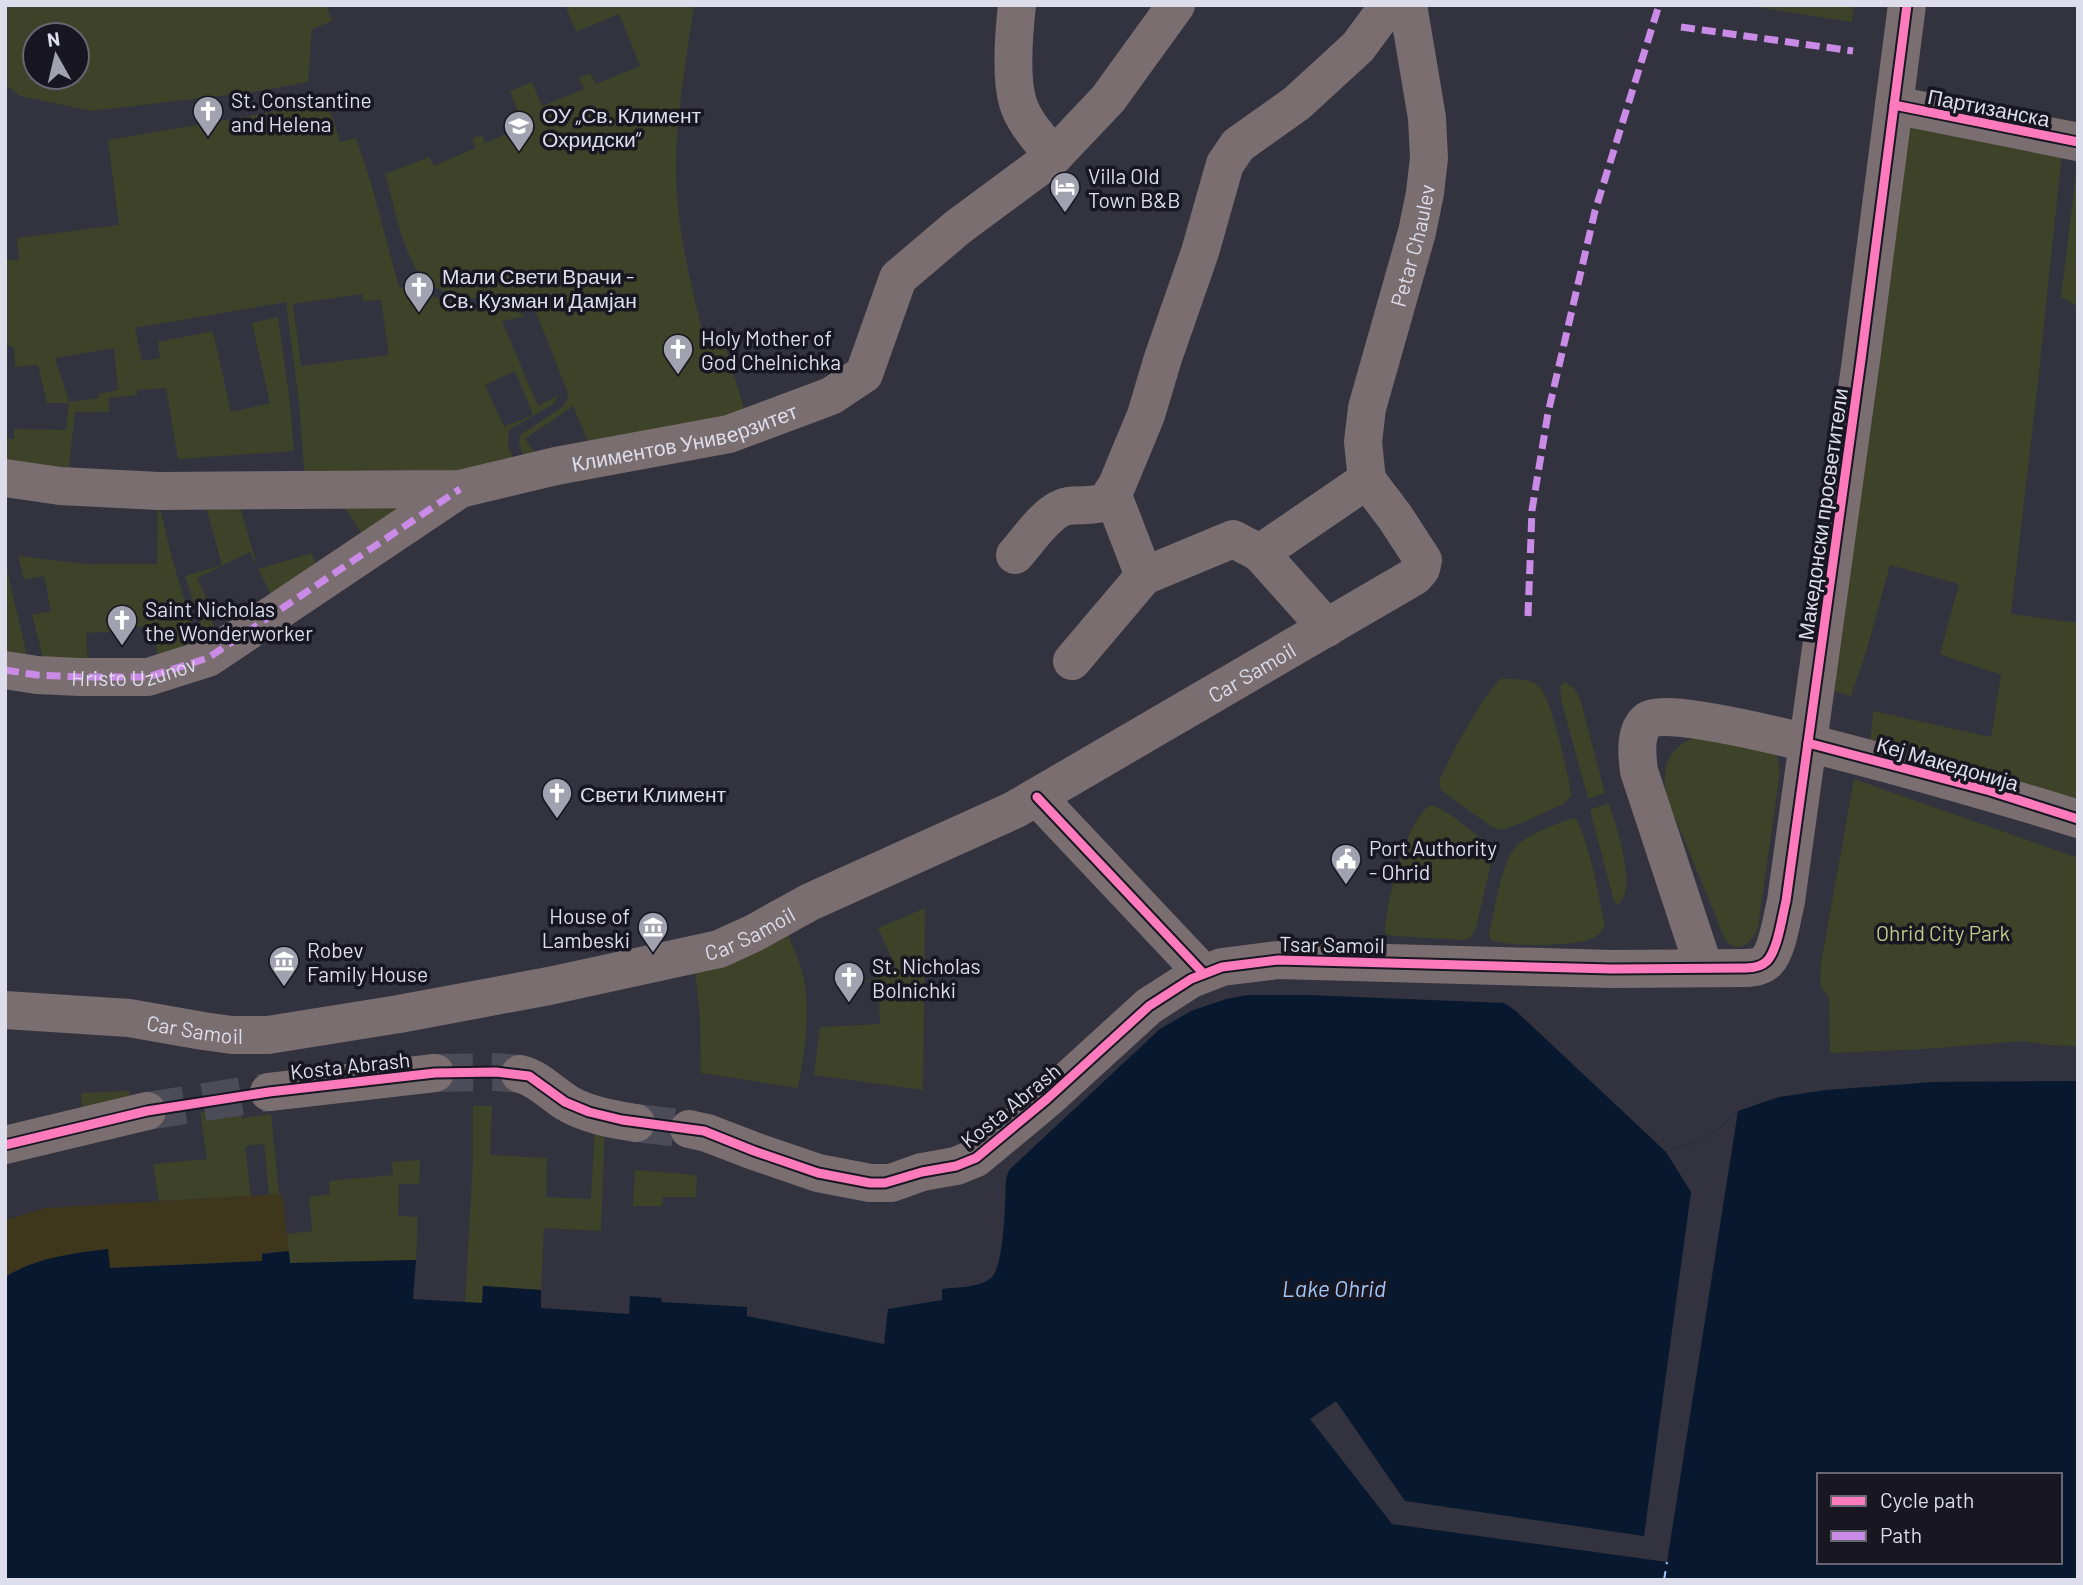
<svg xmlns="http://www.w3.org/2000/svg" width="2083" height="1585" font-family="Barlow,sans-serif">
  <rect width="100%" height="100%" fill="#33323f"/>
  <!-- green -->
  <g fill="#3e4228" fill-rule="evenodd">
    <path d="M5 5H326L332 21 312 29 308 82 252 92 92 111 20 96 5 84ZM35 35H77V77H35Z"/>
    <path d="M565 5H694C687 57 677 109 676 160 675 222 690 282 705 341L723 338 747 419 591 448 573 406 525 439 539 459 526 462 519 444 520 435 562 407 567 400 568 393 534 307C511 295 494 301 470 298 453 296 432 289 421 276 403 254 393 201 385 174L429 157 434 166 475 148 472 139 482 135 485 143 524 127 510 91 532 82 542 106 584 89 579 78 590 73 596 84 640 66 619 14 576 32Z"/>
    <path d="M1743 5H1854L1852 22Z"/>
    <path d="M318 104C334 107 335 128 340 142L356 138 370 179 399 287C429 292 454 307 484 309 499 311 513 306 525 316L502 321 538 406 557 396V398L553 404 509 430 508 444 515 465 305 483 299 403 286 302 135 328 142 361 160 358 158 342 213 331 231 412 270 403 252 323 278 317 290 403 294 451 178 459 166 388 137 390V395L109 398V412H75L68 475 5 468V438L14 439V429L66 430 69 403H47L38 365 15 367 14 347 5 345V259L19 261 17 238 119 225 108 140ZM362 294 363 301 381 300 389 355 301 366 293 304ZM114 348 118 390 99 394 98 398 69 402 55 358ZM515 371 533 415 504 427 485 385Z"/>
    <path d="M1895 111 2063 143 2038 382 2011 614 2078 623V819L1869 759 1873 711 1991 737 2001 675 1940 654 1959 584 1890 565 1867 649 1851 696 1816 686Z"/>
    <path d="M2078 157V303L2075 305 2061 297Z"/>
    <path d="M158 500 172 558 199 650 159 660 152 624 121 631 86 633 88 670 43 657 32 615 51 611 44 576 24 580 18 556 86 564H157Z"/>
    <path d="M238 500 258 569 312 553 319 576 276 605 208 646 185 576 222 565 204 501ZM250 552 276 605 218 634 204 604 208 601 197 578Z"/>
    <path d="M406 502 368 542 343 505Z"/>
    <path d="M5 561 29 664 5 663Z"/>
    <path d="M1501 679C1512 678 1530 679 1539 686 1550 695 1570 779 1571 796L1565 803 1522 823 1501 830 1492 827 1446 794 1441 790 1439 782C1447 761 1485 691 1501 679Z"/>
    <path d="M1565 682 1574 688 1580 699 1605 793 1588 799 1561 699 1560 686Z"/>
    <path d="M1700 735 1776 754 1779 766V779L1758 927C1753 943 1737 956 1725 939L1667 798C1660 766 1668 747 1700 735Z"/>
    <path d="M1854 779 2078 858V1046L2049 1045 2023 1041 1925 1049 1830 1053 1829 998 1820 986 1821 963Z"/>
    <path d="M1609 803C1615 826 1640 890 1617 905L1614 901 1590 810Z"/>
    <path d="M1430 805C1447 808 1473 833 1488 844L1492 849V859L1476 928 1471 937 1465 940 1392 936 1386 934 1385 932C1386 903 1406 821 1430 805Z"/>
    <path d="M1575 818C1588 835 1600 902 1605 926 1601 933 1596 938 1588 940 1571 946 1508 947 1491 940L1489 934C1495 911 1500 869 1513 850 1522 836 1559 822 1575 818Z"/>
    <path d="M925 908 923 1090 814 1075 820 1027 880 1024 878 982H865L896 968 878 928Z"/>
    <path d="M782 924C792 943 802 964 805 985 810 1019 804 1055 798 1088L701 1073 700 1017 694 960Z"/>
    <path d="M129 1091 130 1107 82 1118 81 1093Z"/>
    <path d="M473 1106H492L490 1155 547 1158 546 1197 591 1199 595 1121 605 1123 601 1231 544 1228 541 1290 483 1286 482 1303H465L473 1159Z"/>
    <path d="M240 1107 242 1118 271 1114 279 1194 269 1195 264 1144 245 1146 251 1196 159 1201 153 1164 207 1159 200 1112Z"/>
    <path d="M420 1160 419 1184H399L398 1216 418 1217 416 1260 289 1263 287 1234 312 1231 309 1197 330 1194 329 1181 393 1175 392 1162Z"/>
    <path d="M635 1170 697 1175 696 1197H663L662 1206H633Z"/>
  </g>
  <!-- sand -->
  <path fill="#3e371c" d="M279 1194 283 1199 289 1251 262 1253V1261L109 1268 108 1249C73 1253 36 1258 5 1277V1220L45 1208Z"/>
  <!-- water -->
  <path fill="#08182f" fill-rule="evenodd" d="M1248 995H1308L1504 1003 1516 1011 1666 1152 1701 1140 1722 1126 1738 1111 1779 1097 1826 1090 1934 1082 2078 1081V1580H5V1277C36 1258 73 1253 108 1249L110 1268 262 1261V1254L289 1251 290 1263 416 1260 413 1299 482 1303 483 1286 541 1290V1308L629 1314 630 1296 661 1298 662 1302 747 1307V1316L884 1344 888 1309 942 1300V1289C957 1287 979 1288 991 1278 1005 1266 1005 1199 1006 1179L1009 1170 1160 1029 1191 1011 1226 999ZM1819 1475H2060V1562H1819Z"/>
  <!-- pier -->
  <path fill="#33323f" d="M1738 1111 1667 1562 1392 1524 1310 1419 1336 1401 1405 1501 1644 1536 1691 1192 1666 1152 1701 1140 1722 1126Z"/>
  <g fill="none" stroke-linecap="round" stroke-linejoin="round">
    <!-- ferry -->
    <path stroke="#9fc5f9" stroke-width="2" stroke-dasharray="9 7" stroke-linecap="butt" d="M1664 1580 1667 1562"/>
    <!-- minor-tunnel -->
    <g stroke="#4c4c59" stroke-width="38" stroke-dasharray="38 19" stroke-linecap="butt">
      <path d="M435 1073 496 1072 520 1074"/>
      <path d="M147 1111 269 1092"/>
      <path d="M636 1123 689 1129"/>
    </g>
    <!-- minor -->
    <g stroke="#7a6e71" stroke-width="38">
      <path d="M1017 5C1014 32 1010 77 1018 103 1024 123 1041 140 1054 156"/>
      <path d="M1894 105 2078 142"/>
      <path id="s1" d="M5 478 60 486 159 491 460 489 556 466 729 434 831 396 864 374 898 278 958 227 1054 156 1108 99 1176 5"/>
      <path d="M1112 493 1144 576"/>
      <path d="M1260 553 1327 628"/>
      <path d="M1015 555C1028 541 1048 509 1068 506 1082 504 1091 507 1106 502L1117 485 1146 415 1163 358 1200 252 1225 164 1238 145 1297 103 1358 47 1389 5"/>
      <path d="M1072 661 1144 576 1233 539 1260 553 1367 480"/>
      <path d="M5 670 37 675 80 677H148L208 658 460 489"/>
      <path d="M1037 797 1203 973"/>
      <path d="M1704 968 1639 771C1637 756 1634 731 1648 720 1677 698 2025 802 2078 819"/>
      <path id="s2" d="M5 1010 129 1018 203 1031 232 1035H268L399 1014 549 986 719 949 754 933 810 902 1014 810 1415 576 1421 569 1423 560 1395 517 1367 480 1363 442 1367 408 1417 232 1425 193 1429 158 1427 118 1408 5"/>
      <path d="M520 1074C538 1078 551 1093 567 1103 587 1115 613 1119 636 1123"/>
      <path d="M269 1092 435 1073"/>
      <path d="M689 1129 707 1133 754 1151 818 1173 870 1183H891L922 1172 956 1166 976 1158 1047 1099 1149 1006 1191 979 1222 967 1278 960 1612 969 1746 968C1753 968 1761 967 1767 961 1778 949 1782 917 1786 901L1861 360 1907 5"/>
      <path d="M5 1145 147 1111"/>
    </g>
    <!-- quiet -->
    <g stroke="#ca8be6" stroke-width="7" stroke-dasharray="14 7" stroke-linecap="butt">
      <path d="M1681 27 1853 51"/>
      <path d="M1528 616 1532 510 1548 413 1595 211 1659 5"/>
      <path id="s3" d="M5 670 37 675 80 677H148L208 658 460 489"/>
    </g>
    <!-- cycleway casing -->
    <g stroke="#181721" stroke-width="13">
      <g id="cycleway">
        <path d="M1894 105 2078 142"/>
        <path d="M1808 743 1990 791 2078 819"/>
        <path d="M1037 797 1203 973"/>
        <path d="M5 1145 147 1111 269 1092 435 1073 496 1072 529 1076 565 1102 589 1112 622 1120 704 1131 754 1151 818 1173 870 1183H885L922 1172 956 1166 976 1158 1047 1099 1149 1006 1191 979 1222 967 1278 960 1612 969 1746 968C1753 968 1761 967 1767 961 1778 949 1782 917 1786 901L1861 360 1907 5"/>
      </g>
    </g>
    <!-- cycleway -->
    <use href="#cycleway" stroke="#fd7abc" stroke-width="9"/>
  </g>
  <!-- icons -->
  <defs>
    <g id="church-pin" transform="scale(1.575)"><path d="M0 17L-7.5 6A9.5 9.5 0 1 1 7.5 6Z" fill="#a2a1af" stroke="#181721"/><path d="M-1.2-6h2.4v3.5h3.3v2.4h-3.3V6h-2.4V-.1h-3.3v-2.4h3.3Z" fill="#fff"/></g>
    <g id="school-pin" transform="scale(1.575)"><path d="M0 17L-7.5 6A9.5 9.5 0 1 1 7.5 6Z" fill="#a2a1af" stroke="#181721"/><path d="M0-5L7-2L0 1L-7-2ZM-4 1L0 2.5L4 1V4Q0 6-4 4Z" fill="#fff"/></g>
    <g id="hotel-pin" transform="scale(1.575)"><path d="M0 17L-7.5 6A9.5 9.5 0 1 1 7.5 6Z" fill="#a2a1af" stroke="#181721"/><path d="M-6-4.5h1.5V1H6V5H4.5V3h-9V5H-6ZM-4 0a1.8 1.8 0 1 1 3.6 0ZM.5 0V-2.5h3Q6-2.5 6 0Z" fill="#fff"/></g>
    <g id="civic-pin" transform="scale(1.575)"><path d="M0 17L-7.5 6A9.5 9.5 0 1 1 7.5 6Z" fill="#a2a1af" stroke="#181721"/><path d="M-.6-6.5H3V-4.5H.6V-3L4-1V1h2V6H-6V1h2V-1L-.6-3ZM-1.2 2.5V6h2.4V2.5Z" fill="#fff"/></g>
    <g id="museum-pin" transform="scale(1.575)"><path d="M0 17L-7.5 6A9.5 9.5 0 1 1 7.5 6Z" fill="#a2a1af" stroke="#181721"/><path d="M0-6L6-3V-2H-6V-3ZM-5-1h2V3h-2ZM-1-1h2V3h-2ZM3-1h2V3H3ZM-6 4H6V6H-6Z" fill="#fff"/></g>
  </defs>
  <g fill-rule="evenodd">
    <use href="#church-pin" x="208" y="111"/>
    <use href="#school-pin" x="519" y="126"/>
    <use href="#hotel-pin" x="1065" y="187"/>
    <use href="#church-pin" x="419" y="287"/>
    <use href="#church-pin" x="678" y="349"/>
    <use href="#church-pin" x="122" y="620"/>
    <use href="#church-pin" x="557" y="793"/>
    <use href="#civic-pin" x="1346" y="859"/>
    <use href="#museum-pin" x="653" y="927"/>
    <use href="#museum-pin" x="284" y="961"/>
    <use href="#church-pin" x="849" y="977"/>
  </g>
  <g text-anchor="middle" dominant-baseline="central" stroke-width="7" stroke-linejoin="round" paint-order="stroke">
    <!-- poi labels -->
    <g font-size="21" fill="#ddddec" stroke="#181721" text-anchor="start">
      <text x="231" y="99">St. Constantine<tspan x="231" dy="24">and Helena</tspan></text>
      <text x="542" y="114">ОУ „Св. Климент<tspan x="542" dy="24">Охридски“</tspan></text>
      <text x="1088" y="175">Villa Old<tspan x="1088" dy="24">Town B&amp;B</tspan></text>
      <text x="442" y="275">Мали Свети Врачи -<tspan x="442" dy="24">Св. Кузман и Дамјан</tspan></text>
      <text x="701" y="337">Holy Mother of<tspan x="701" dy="24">God Chelnichka</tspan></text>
      <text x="145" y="608">Saint Nicholas<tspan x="145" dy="24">the Wonderworker</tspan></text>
      <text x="580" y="793">Свети Климент</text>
      <text x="1369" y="847">Port Authority<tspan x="1369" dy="24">- Ohrid</tspan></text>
      <text x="630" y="915" text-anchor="end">House of<tspan x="630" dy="24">Lambeski</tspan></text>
      <text x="307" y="949">Robev<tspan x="307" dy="24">Family House</tspan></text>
      <text x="872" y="965">St. Nicholas<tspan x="872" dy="24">Bolnichki</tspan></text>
    </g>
    <!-- street labels -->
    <g font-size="21" fill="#ddddec" stroke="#181721">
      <text transform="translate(1989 107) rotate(11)">Партизанска</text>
      <text stroke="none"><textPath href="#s2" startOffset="1872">Petar Chaulev</textPath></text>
      <text stroke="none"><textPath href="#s1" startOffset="686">Климентов Универзитет</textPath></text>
      <text transform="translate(1822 514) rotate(-82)">Македонски просветители</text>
      <text stroke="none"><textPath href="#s3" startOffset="130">Hristo Uzunov</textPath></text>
      <text stroke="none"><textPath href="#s2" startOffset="1325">Car Samoil</textPath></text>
      <text transform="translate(1948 763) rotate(16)">Кеј Македонија</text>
      <text stroke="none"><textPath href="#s2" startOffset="758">Car Samoil</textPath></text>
      <text transform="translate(1332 944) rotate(1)">Tsar Samoil</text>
      <text stroke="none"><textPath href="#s2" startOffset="191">Car Samoil</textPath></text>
      <text transform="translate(350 1065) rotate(-6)">Kosta Abrash</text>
      <text transform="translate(1010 1105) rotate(-39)">Kosta Abrash</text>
    </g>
    <!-- park labels -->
    <g font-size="21" fill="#bec889" stroke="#181721">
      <text x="1943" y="932">Ohrid City Park</text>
    </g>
    <!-- water labels -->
    <g font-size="23" font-style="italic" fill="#9fc5f9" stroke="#181721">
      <text x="1334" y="1288">Lake Ohrid</text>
    </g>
  </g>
  <!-- border -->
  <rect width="2083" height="1585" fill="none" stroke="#ddddec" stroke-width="14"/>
  <!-- legend -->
  <rect x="1817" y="1473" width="245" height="91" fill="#181721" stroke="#676672" stroke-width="2"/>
  <rect x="1831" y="1496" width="35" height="10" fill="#fd7abc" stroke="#676672" stroke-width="2"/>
  <text x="1880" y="1508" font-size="21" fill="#ddddec">Cycle path</text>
  <rect x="1831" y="1531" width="35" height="10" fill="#ca8be6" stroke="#676672" stroke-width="2"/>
  <text x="1880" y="1543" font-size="21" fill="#ddddec">Path</text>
  <!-- north arrow -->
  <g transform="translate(56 56) rotate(352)"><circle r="33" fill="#181721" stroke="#676672" stroke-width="2"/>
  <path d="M0-5L12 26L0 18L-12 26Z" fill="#a2a1af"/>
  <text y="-10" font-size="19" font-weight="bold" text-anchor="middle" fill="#ddddec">N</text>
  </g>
</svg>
